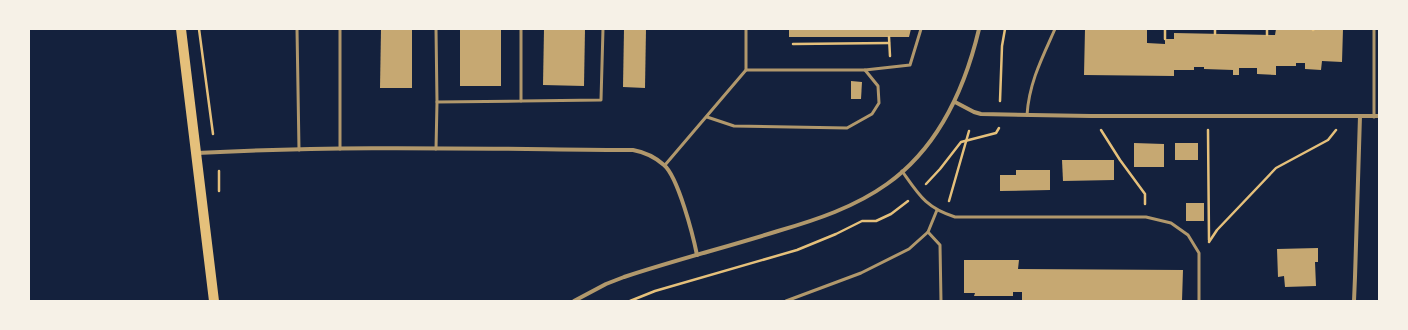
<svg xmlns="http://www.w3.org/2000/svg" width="1408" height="330" font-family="'PT Sans',sans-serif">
  <rect width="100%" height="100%" fill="#14213d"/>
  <!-- building -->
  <g fill="#c6a872">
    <path d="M381 29H412V88H380Z"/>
    <rect x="460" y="29" width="41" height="57"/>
    <path d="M544 29H585L584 86 543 85Z"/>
    <path d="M624 29H646L645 88 623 87Z"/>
    <path d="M789 29H911L909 37H789Z"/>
    <path d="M1085 29H1147V43L1165 44V39H1174V33L1275 35 1276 29 1322 30V29H1343L1342 62 1322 61 1321 70 1305 69V63H1296V66H1276V75L1257 74V68H1239V75H1233V70L1204 69V67H1194V70H1174V76L1084 75Z"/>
    <path d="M851 81 862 82 861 99H851Z"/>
    <path d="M1134 143 1164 144V167H1134Z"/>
    <rect x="1175" y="143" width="23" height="17"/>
    <path d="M1062 160H1114V180L1063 181Z"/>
    <path d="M1016 170H1050V190L1000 191V175H1016Z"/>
    <rect x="1186" y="203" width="18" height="18"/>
    <path d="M1318 248V262H1315L1316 286 1285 287 1284 276 1278 277 1277 249Z"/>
    <path d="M964 260H1019L1018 269 1183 270 1182 301H1022V292H1013V296H974L975 293H964Z"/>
  </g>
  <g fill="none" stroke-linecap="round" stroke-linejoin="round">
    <!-- path -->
    <g stroke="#e5c07b" stroke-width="2.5">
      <path d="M199 29 213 134"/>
      <path d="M1313 30 1314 29"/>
      <path d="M1215 34V29"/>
      <path d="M1267 35V29"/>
      <path d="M889 37 890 56"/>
      <path d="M1165 39V29"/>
      <path d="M793 44 889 43"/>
      <path d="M1000 101 1002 46 1005 29"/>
      <path d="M1101 130 1120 160 1145 194V204"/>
      <path d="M1208 130 1209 240"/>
      <path d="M219 171V191"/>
      <path d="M926 184 940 169 961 142 996 133 999 128"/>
      <path d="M949 201 969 131"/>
      <path d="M1209 242 1217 230 1276 168 1328 140 1336 130"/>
      <path d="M630 301 655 291 797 250 836 234 862 221H876L891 214 908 201"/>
    </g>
    <!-- service -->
    <g stroke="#b1986c" stroke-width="3">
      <path d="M297 29 299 150"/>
      <path d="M436 29 437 102 521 101V29"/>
      <path d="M746 70H865L910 65 921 29"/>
      <path d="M521 101 601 100 603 29"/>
      <path d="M1027 115C1029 83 1042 58 1055 29"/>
      <path d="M707 117 734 126 847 128 872 114 879 103 878 86 865 70"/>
      <path d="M1374 117V29"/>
      <path d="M340 149V29"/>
      <path d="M436 149 437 102"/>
      <path d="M665 165 746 70V29"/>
      <path d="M902 171C919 195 926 208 955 217H1146L1171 223 1188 235 1199 253V301"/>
      <path d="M928 232 940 245 941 301"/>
      <path d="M786 301 861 273 909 249 928 232 937 210"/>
    </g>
    <!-- minor -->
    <g stroke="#b1986c" stroke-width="4">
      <path d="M955 102 974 112 981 114 1091 116H1379"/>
      <path d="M197 153C342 145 488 149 633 150 644 152 655 157 664 165 678 177 693 235 697 255"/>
      <path d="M574 301 606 284 624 277C675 260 727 247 778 231 816 220 855 207 887 184 938 148 965 88 979 29"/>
      <path d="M1354 301 1355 277 1360 116"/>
    </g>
    <!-- primary -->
    <path stroke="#e5c07b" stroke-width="10" d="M181 29 214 301"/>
  </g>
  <!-- border -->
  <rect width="1408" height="330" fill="none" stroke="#f6f1e7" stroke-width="60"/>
</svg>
